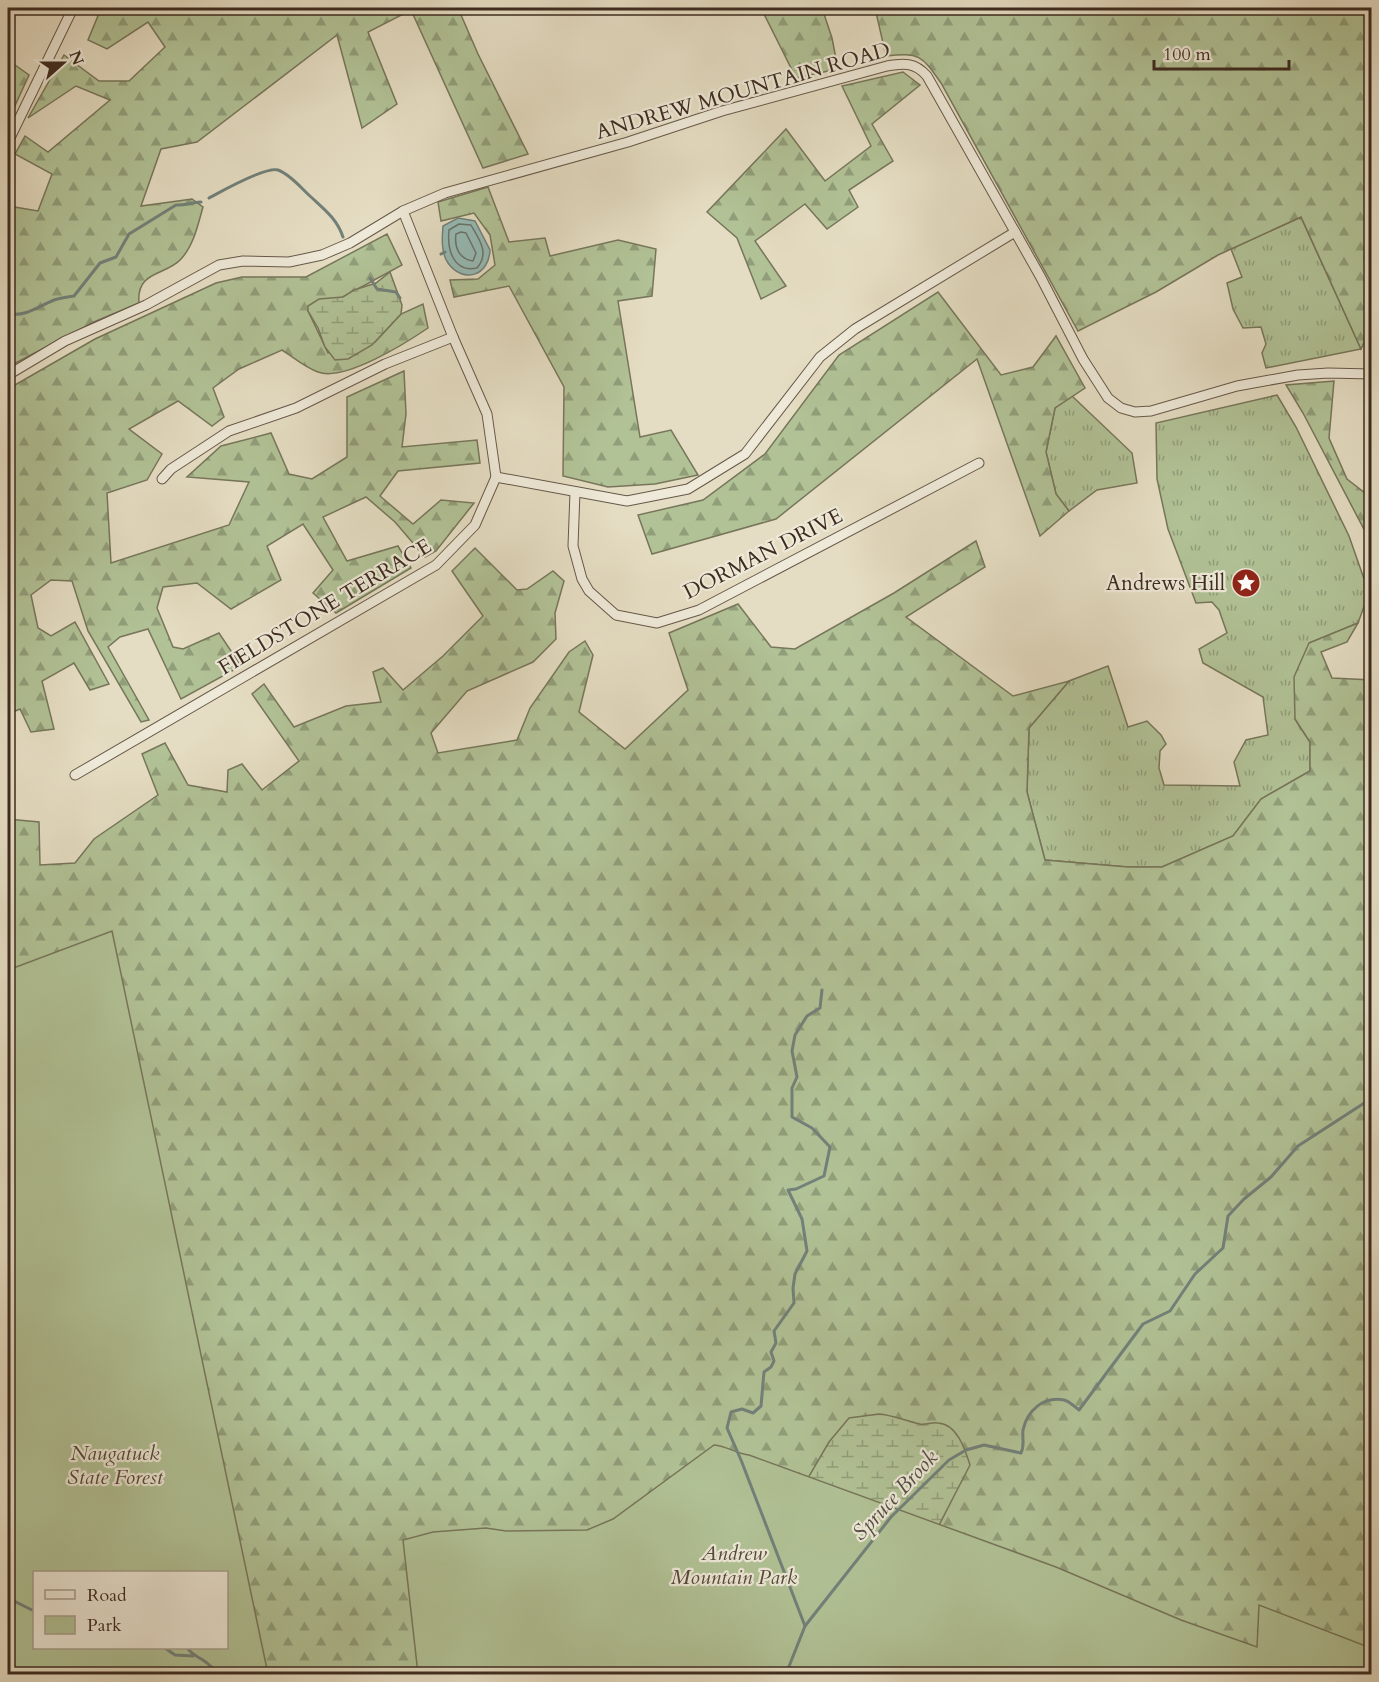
<svg xmlns="http://www.w3.org/2000/svg" width="1379" height="1682" font-family="Cardo,serif">
  <defs>
    <pattern id="grass-tufts" width="24" height="20" patternUnits="userSpaceOnUse" patternTransform="scale(1.5)"><rect width="24" height="20" fill="#b1c296"/><path d="M3 7l-1-3M5 7V3M7 7l1-3M15 17l-1-3M17 17v-4M19 17l1-3" fill="none" stroke="#919e7a"/></pattern>
    <pattern id="forest-firs" width="22" height="20" patternUnits="userSpaceOnUse" patternTransform="scale(1.5)"><rect width="22" height="20" fill="#b1c296"/><path d="M5 1l3.5 6h-7zM16 11l3.5 6h-7z" fill="#919e7a"/></pattern>
    <pattern id="wetland-marsh" width="20" height="14" patternUnits="userSpaceOnUse" patternTransform="scale(1.5)"><rect width="20" height="14" fill="#b1c296"/><path d="M1 5h8M5 5V1M11 12h8M15 12V8" fill="none" stroke="#919e7a"/></pattern>
  </defs>
  <rect width="100%" height="100%" fill="#e5ddc3"/>
  <filter id="stains"><feTurbulence type="fractalNoise" baseFrequency=".00333" numOctaves="4"/><feColorMatrix values="0 0 0 0 .2 0 0 0 0 .09 0 0 0 0 .02 0 0 0 .5 -.17"/></filter>
  <radialGradient id="worn" r=".72"><stop offset=".6" stop-color="#630" stop-opacity="0"/><stop offset="1" stop-color="#630" stop-opacity=".3"/></radialGradient>
  <!-- grass -->
  <g fill="url(#grass-tufts)" stroke="#77765b" stroke-width="1.5">
    <path d="M1301 217 1361 349 1266 368 1262 353 1266 344 1261 327 1243 328 1233 309 1227 283 1242 277 1231 249Z"/>
    <path d="M1277 395 1296 427 1349 536 1369 593 1358 623 1309 643 1295 719 1310 742V771L1261 799 1233 836 1162 867H1128L1045 860 1027 792 1029 728 1069 681 1108 666 1128 727 1147 721 1161 735 1166 744 1160 751 1159 768 1164 785 1240 786 1234 762 1246 740 1268 735 1263 697 1203 663 1199 649 1227 633 1219 610 1212 602 1196 603 1168 529 1157 479 1156 423Z"/>
    <path d="M1072 396 1132 453 1137 483 1097 490 1069 511 1056 494 1046 452 1055 408Z"/>
  </g>
  <!-- forest -->
  <g fill="url(#forest-firs)" stroke="#77765b" stroke-width="1.5" fill-rule="evenodd">
    <path d="M96 8H458L478 54 528 154 483 168 411 10 368 32 397 104 362 128 337 35 197 142 161 149 141 206 192 199 203 207C198 224 194 245 181 259 166 276 136 270 139 303L94 322 8 367V206L38 211 52 174 15 154 25 136 48 152 110 100 76 86 28 118 64 55 99 81H129L165 47 148 22 107 49 88 40 100 11Z"/>
    <path d="M761 8H822L832 38 838 69 796 78Z"/>
    <path d="M875 8H1371L1372 253 1364 256 1371 285 1372 326 1361 349 1301 217 1218 255 1156 292 1078 331 941 83C922 56 920 52 886 56Z"/>
    <path d="M8 60 29 75 8 121Z"/>
    <path d="M903 72 920 85 872 124 893 161 849 190 858 207 827 229 805 204 755 241 786 286 761 299 737 238 707 212 786 129 825 181 871 146 842 86Z"/>
    <path d="M488 187 509 242 545 238 550 256 618 240 656 249 652 296 618 301 640 437 671 430 698 475 655 484 608 487 563 476 564 387 509 286 454 297 450 280 478 279 495 265 490 235 474 213 441 221 438 202Z"/>
    <path d="M387 234 402 265 343 297 308 311 328 353 375 342 401 314 423 304 428 328C406 343 344 382 318 372 306 368 293 357 282 350L239 369 213 388 224 417 212 426 178 401 129 429 162 454 147 480 107 493 111 563 229 525 249 482 187 477 221 446 271 433 289 474 312 479 347 457V397L404 371 406 414 402 447 477 440 480 463 398 471 380 496 413 524 441 500 474 503 436 551 425 557 395 522 366 497 323 517 347 561 398 546 411 568 336 613 313 593 333 570 303 524 267 546 281 580 231 609 197 583 163 587 157 608 173 647 183 649 219 633 241 666 181 699 148 629 120 637 108 647 149 720 141 722 88 631 72 581 51 580 31 595 38 628 51 636 75 622 109 684 90 690 74 663 42 681 54 729 31 732 20 709 8 714V389L95 339 216 283 242 277H306Z"/>
    <path d="M938 292 1001 375 1033 367 1056 336 1085 388 1055 408 1046 452 1056 494 1069 511 1040 536 977 359 776 519 652 554 638 515 703 500 765 454 839 355Z"/>
    <path d="M1334 381 1329 438 1347 479 1365 493C1370 474 1362 443 1371 428V547L1368 537 1303 413 1286 385Z"/>
    <path d="M976 541 985 567 906 617 1013 696 1069 681 1029 728 1027 792 1045 860 1128 867H1162L1233 836 1261 799 1310 771V742L1295 719 1294 677 1309 643 1358 623 1347 642 1321 652 1332 678 1372 680 1371 1674H8V819L39 822 40 865 75 863 94 839 158 795 142 754 165 743 188 785 227 792 228 770 242 764 262 790 299 761 252 694 264 684 294 727 346 706 381 702 373 672 383 668 403 690 443 656 483 616 452 571 475 548 517 590 527 589 553 571 564 581 555 613 556 639 533 662 467 691 431 733 438 753 517 740 530 708 569 652 585 641 593 655 579 712 625 749 688 690 669 633 738 604 771 647 795 649 894 593ZM34 1572H226V1648H34Z"/>
  </g>
  <!-- wetland -->
  <g fill="url(#wetland-marsh)" stroke="#77765b" stroke-width="1.5">
    <path d="M390 272 402 305 401 314 372 345 348 359 335 360 325 347 318 328 308 311V306L319 299 343 297 354 290 376 283Z"/>
    <path d="M879 1414C893 1415 905 1421 920 1424 926 1425 932 1422 938 1423 957 1424 965 1449 970 1465L936 1531 805 1483 829 1442 849 1418Z"/>
  </g>
  <!-- green -->
  <g fill="#b1c296" stroke="#77765b" stroke-width="1.5" fill-rule="evenodd">
    <path d="M112 931 268 1674H8V970ZM34 1572H226V1648H34Z"/>
    <path d="M714 1445C727 1446 737 1454 749 1455L1056 1567 1181 1620 1257 1647 1259 1605 1371 1648V1674H418L403 1540 433 1532 486 1528 506 1531 587 1530 613 1519Z"/>
  </g>
  <!-- water -->
  <path fill="#96bbb6" stroke="#72817a" stroke-width="1.5" d="M458 218 475 221 490 250C489 276 463 284 448 263 441 253 442 238 443 226Z"/>
  <g fill="none" stroke-linecap="round" stroke-linejoin="round">
    <!-- shore -->
    <g stroke="#6a736b" stroke-width="1.5">
      <path d="M459 224 471 225C479 239 490 253 477 268 453 273 447 249 449 230Z"/>
      <path d="M461 232 466 233 476 253 473 261C459 259 454 247 456 234Z"/>
    </g>
    <!-- stream -->
    <g stroke="#72817a" stroke-width="3">
      <path d="M209 198C222 191 266 166 278 170 290 174 302 189 311 197 324 209 337 219 343 237"/>
      <path d="M441 254 445 252"/>
      <path d="M370 278 377 289 396 292 400 298"/>
      <path d="M8 313C24 318 39 306 54 300 60 298 67 297 74 296L100 263 116 257 129 234 176 205C185 206 191 202 201 202"/>
      <path d="M8 1598 34 1611"/>
      <path d="M805 1626 741 1460 727 1428 731 1412 742 1409 753 1413 761 1406 764 1372 771 1367 774 1361 771 1352 776 1343 774 1331 794 1303 793 1288 795 1274 807 1251 802 1219 788 1190 796 1189 824 1176 830 1147 812 1128 792 1117V1088L797 1077 792 1051 795 1035 807 1016 820 1008 822 990"/>
      <path d="M165 1648 175 1655 193 1656"/>
      <path d="M187 1648C195 1658 199 1656 207 1663 212 1668 217 1671 224 1674"/>
      <path d="M786 1674 805 1626 891 1517 949 1460 966 1450 984 1445 1021 1453C1025 1445 1022 1439 1023 1430 1027 1411 1043 1396 1064 1400 1069 1401 1075 1407 1079 1410L1143 1324 1170 1311 1195 1274 1223 1248 1228 1216 1244 1199 1271 1177 1298 1146 1372 1098"/>
    </g>
    <!-- minor casing -->
    <g stroke="#675849" stroke-width="11">
      <g id="minor">
        <path d="M8 142 73 8"/>
        <path d="M8 375 65 341 146 305 219 265 243 261 289 262 322 255 350 243 403 211 445 193 628 142 722 111 887 66C903 63 915 62 927 76L1040 276 1083 359 1108 398 1121 408 1135 412 1151 411 1237 386 1298 375 1328 373 1372 374"/>
        <path d="M496 477 627 501 688 489 745 454 820 357 855 329 1015 232"/>
        <path d="M162 479 171 469 229 431 296 408 385 364 453 337"/>
        <path d="M575 492 573 546 582 579 589 591 616 615 657 623 699 610 979 463"/>
        <path d="M75 775 436 565 475 525 496 477 487 414 453 337 403 211"/>
      </g>
    </g>
    <!-- minor -->
    <use href="#minor" stroke="#eee9d8" stroke-width="9"/>
  </g>
  <!-- icons -->
  <defs>
    <g id="sight-disc" transform="scale(1.5)"><circle r="9.5" fill="#8f2418" stroke="#eee9d8"/><path d="M0-6L1.8-2.2L6-1.7L2.9 1.2L3.7 5.4L0 3.3L-3.7 5.4L-2.9 1.2L-6-1.7L-1.8-2.2Z" fill="#fff"/></g>
  </defs>
  <g fill-rule="evenodd">
    <use href="#sight-disc" x="1246" y="583"/>
  </g>
  <g text-anchor="middle" dominant-baseline="central" stroke-width="4.5" stroke-linejoin="round" paint-order="stroke">
    <!-- street labels -->
    <g font-size="21" fill="#3d2b20" stroke="#eee9d8">
      <text transform="translate(743 91) rotate(-16)">ANDREW MOUNTAIN ROAD</text>
      <text transform="translate(763 554) rotate(-27)">DORMAN DRIVE</text>
      <text transform="translate(325 607) rotate(-31)">FIELDSTONE TERRACE</text>
    </g>
    <!-- poi labels -->
    <g font-size="21" fill="#3d2b20" stroke="#eee9d8" text-anchor="end">
      <text x="1225" y="583">Andrews Hill</text>
    </g>
    <!-- park labels -->
    <g font-size="21" font-style="italic" fill="#544938" stroke="#eee9d8">
      <text x="115" y="1453">Naugatuck<tspan x="115" dy="24">State Forest</tspan></text>
      <text x="734" y="1553">Andrew<tspan x="734" dy="24">Mountain Park</tspan></text>
    </g>
    <!-- water labels -->
    <g font-size="22" font-style="italic" fill="#534f46" stroke="#eee9d8">
      <text transform="translate(895 1495) rotate(-47)">Spruce Brook</text>
    </g>
  </g>
  <!-- margin -->
  <rect width="1379" height="1682" fill="none" stroke="#e5ddc3" stroke-width="30"/>
  <rect x="9" y="9" width="1361" height="1664" fill="none" stroke="#3d2b20" stroke-width="3"/>
  <rect x="15" y="15" width="1349" height="1652" fill="none" stroke="#3d2b20" stroke-width="1.5"/>
  <!-- legend -->
  <rect x="33" y="1571" width="195" height="78" fill="#eee9d8" stroke="#a79d8e" stroke-width="1.5"/>
  <rect x="45" y="1590" width="30" height="9" fill="#eee9d8" stroke="#a79d8e" stroke-width="1.5"/>
  <text x="87" y="1601" font-size="18" fill="#3d2b20">Road</text>
  <rect x="45" y="1616" width="30" height="18" fill="#b1c296" stroke="#a79d8e" stroke-width="1.5"/>
  <text x="87" y="1631" font-size="18" fill="#3d2b20">Park</text>
  <!-- north arrow -->
  <g transform="translate(63 63) rotate(69)" stroke="#eee9d8" stroke-width="4.5" paint-order="stroke">
  <path d="M0-4.5L10 22L0 15L-10 22Z" fill="#3d2b20"/>
  <text y="-9" font-size="16" font-weight="bold" text-anchor="middle" fill="#3d2b20">N</text>
  </g>
  <!-- scale -->
  <path d="M1154 60v9h135v-9" fill="none" stroke="#3d2b20" stroke-width="3"/>
  <text x="1163" y="60" font-size="18" fill="#3d2b20" stroke="#eee9d8" stroke-width="4.5" paint-order="stroke">100 m</text>
  <rect width="100%" height="100%" filter="url(#stains)"/>
  <rect width="100%" height="100%" fill="url(#worn)"/>
</svg>
